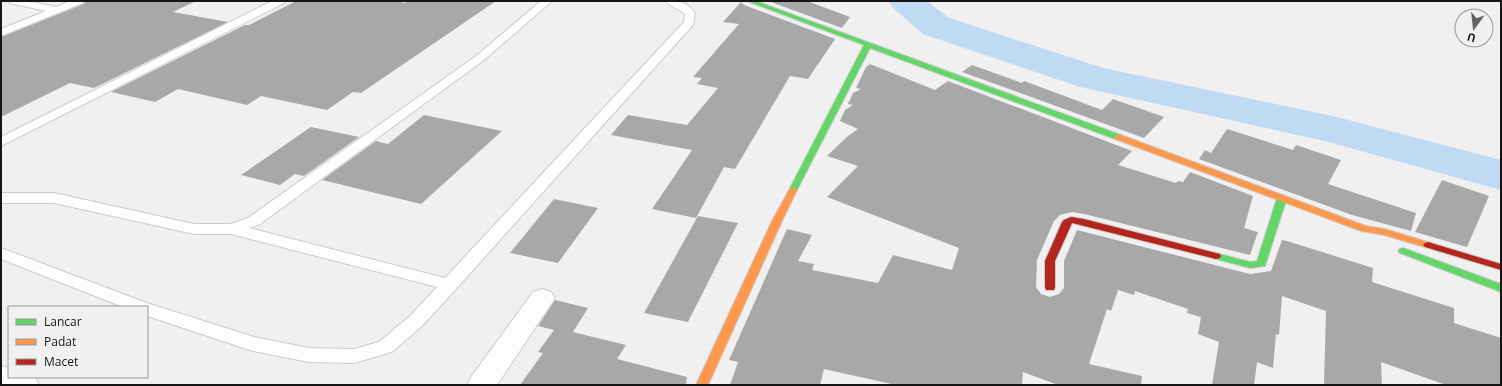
<svg xmlns="http://www.w3.org/2000/svg" width="1502" height="386" font-family="'Open Sans',sans-serif">
  <rect width="100%" height="100%" fill="#f0f0f1"/>
  <g fill="none" stroke-linecap="round" stroke-linejoin="round">
    <!-- river -->
    <path fill="#bfdaf2" fill-rule="evenodd" d="M888 1H927L949 18 1103 68 1333 116 1501 160V190L1325 141 1080 87 923 34 893 8Z"/>
  </g>
  <!-- building -->
  <g fill="#a8a8a9">
    <path d="M85 1H196L173 12 228 22 94 88 70 83 1 117V37L84 4Z"/>
    <path d="M296 1H394L405 3 408 1H496L361 93 353 92 327 110 261 96 247 105 178 89 155 102 111 92 245 25H249Z"/>
    <path d="M768 1H807L850 17 842 28Z"/>
    <path d="M741 2 744 5 835 39 808 79 790 76 735 169 724 167 696 218 652 209 692 150 611 135 628 115 687 125 718 88 697 84 702 78 693 77 739 24 723 22Z"/>
    <path d="M870 64 935 90 948 81 1132 151 1118 165 1176 183 1178 181 1183 182 1190 172 1253 196 1244 228 1258 232 1250 255 1084 214 1072 212 1060 215 1054 221 1037 260 1036 287 1041 294 1050 297 1059 294 1064 288V261L1077 230 1250 274 1271 271 1282 240 1287 241 1373 268 1372 282 1454 308V323L1501 338V385H1446L1381 362 1382 385H1324L1326 311 1282 296 1279 335 1276 334 1273 368 1257 362 1254 385H1212L1219 342 1198 334 1201 317 1187 313 1188 309 1135 291 1134 295 1118 290 1111 311 1107 309 1089 364 1142 376 1141 385H1058L1023 372 1022 385H896L824 369 820 385H730L738 362 729 360 787 229 812 235 798 261 814 264 812 270 878 283 893 255 952 270 959 248 827 197 858 166 827 156 848 136 858 129 840 121 845 110 853 105 848 104 853 93 861 89 856 88 866 67Z"/>
    <path d="M972 65 1022 83 1024 81 1102 110 1113 99 1164 117 1144 138 962 72Z"/>
    <path d="M424 115 502 131 421 204 322 180 376 141 388 144Z"/>
    <path d="M311 127 359 137 304 176 295 174 280 185 241 175Z"/>
    <path d="M1227 129 1293 150 1296 145 1341 160 1328 184 1416 213 1411 231 1352 215 1199 159 1205 150 1211 153Z"/>
    <path d="M1442 180 1489 196 1467 247 1415 232Z"/>
    <path d="M554 199 598 208 558 263 510 253Z"/>
    <path d="M698 216 738 223 688 322 644 313Z"/>
    <path d="M555 300 588 308 573 332 626 345 617 359 687 377 686 385H520L543 353 538 352 554 330 538 326Z"/>
  </g>
  <g fill="none" stroke-linecap="round" stroke-linejoin="round">
    <!-- lane casing -->
    <g stroke="#cbcbcc" stroke-width="2">
      <g id="lane">
        <path d="M8 1H28L56 7 70 1H84L83 3 1 36V29L46 11 9 3Z"/>
        <path d="M272 1H285L284 3 1 146V137Z"/>
        <path d="M541 1H552L484 60 260 224 249 228 445 278 684 22 685 14C679 9 668 5 665 1 679 1 686 1 695 13L693 25 456 289 422 326 392 352 354 363 309 362 253 351 147 316V307H123L1 259V248L147 303 254 337 309 348 354 349 379 342 410 316 437 287 231 234H194L54 203H1V193H54L194 224H230L248 218 476 56Z"/>
      </g>
    </g>
    <!-- street casing -->
    <g stroke="#cbcbcc" stroke-width="2">
      <g id="street">
        <path d="M542 289 551 292 555 298 497 385H467L471 377 533 292Z"/>
        <path d="M1 366 9 368V377H35L39 385H1Z"/>
      </g>
    </g>
    <!-- fast casing -->
    <g stroke="#cbcbcc" stroke-width="2">
      <g id="fast">
        <path d="M747 1H756L1121 135 1122 137 1118 139H1115L870 48 797 190 796 192H790L789 190 864 45Z"/>
        <path d="M1282 195 1287 198 1265 266 1250 268 1212 258 1211 256 1212 254 1216 253 1250 262 1257 261 1277 198Z"/>
        <path d="M1403 248 1501 284V292L1400 253 1398 251 1400 249Z"/>
      </g>
    </g>
    <!-- slow casing -->
    <g stroke="#cbcbcc" stroke-width="2">
      <g id="slow">
        <path d="M1115 135H1121L1366 226 1385 229 1431 243 1433 245 1428 248 1384 235 1361 231 1115 139 1114 137Z"/>
        <path d="M793 187 797 190 782 221 708 385H696L772 221 789 190Z"/>
      </g>
    </g>
    <!-- jam casing -->
    <g stroke="#cbcbcc" stroke-width="2">
      <g id="jam">
        <path d="M1071 217 1084 219 1216 253 1220 254 1221 256 1220 258 1216 259 1072 223 1055 261V287L1054 290H1046L1045 287V261L1062 222 1064 220Z"/>
        <path d="M1428 242 1501 264V270L1425 247 1423 245 1425 243Z"/>
      </g>
    </g>
    <!-- lane -->
    <use href="#lane" fill="#fdfdfd" fill-rule="evenodd"/>
    <!-- street -->
    <use href="#street" fill="#fdfdfd" fill-rule="evenodd"/>
    <!-- fast -->
    <use href="#fast" fill="#63d668" fill-rule="evenodd"/>
    <!-- slow -->
    <use href="#slow" fill="#ff974d" fill-rule="evenodd"/>
    <!-- jam -->
    <use href="#jam" fill="#b3261e" fill-rule="evenodd"/>
  </g>
  <!-- border -->
  <rect width="1502" height="386" fill="none" stroke="#151516" stroke-width="4"/>
  <!-- legend -->
  <rect x="8" y="306" width="140" height="72" fill="#f0f0f1" stroke="#989899"/>
  <rect x="16" y="319" width="20" height="6" fill="#63d668" stroke="#989899"/>
  <text x="44" y="326" font-size="12" fill="#151516">Lancar</text>
  <rect x="16" y="339" width="20" height="6" fill="#ff974d" stroke="#989899"/>
  <text x="44" y="346" font-size="12" fill="#151516">Padat</text>
  <rect x="16" y="359" width="20" height="6" fill="#b3261e" stroke="#989899"/>
  <text x="44" y="366" font-size="12" fill="#151516">Macet</text>
  <!-- north arrow -->
  <g transform="translate(1474 28) rotate(195)"><circle r="19" fill="#f0f0f1" stroke="#989899"/>
  <path d="M0-3L7 15L0 10L-7 15Z" fill="#626263"/>
  <text y="-6" font-size="11" font-weight="bold" text-anchor="middle" fill="#151516">U</text>
  </g>
</svg>
